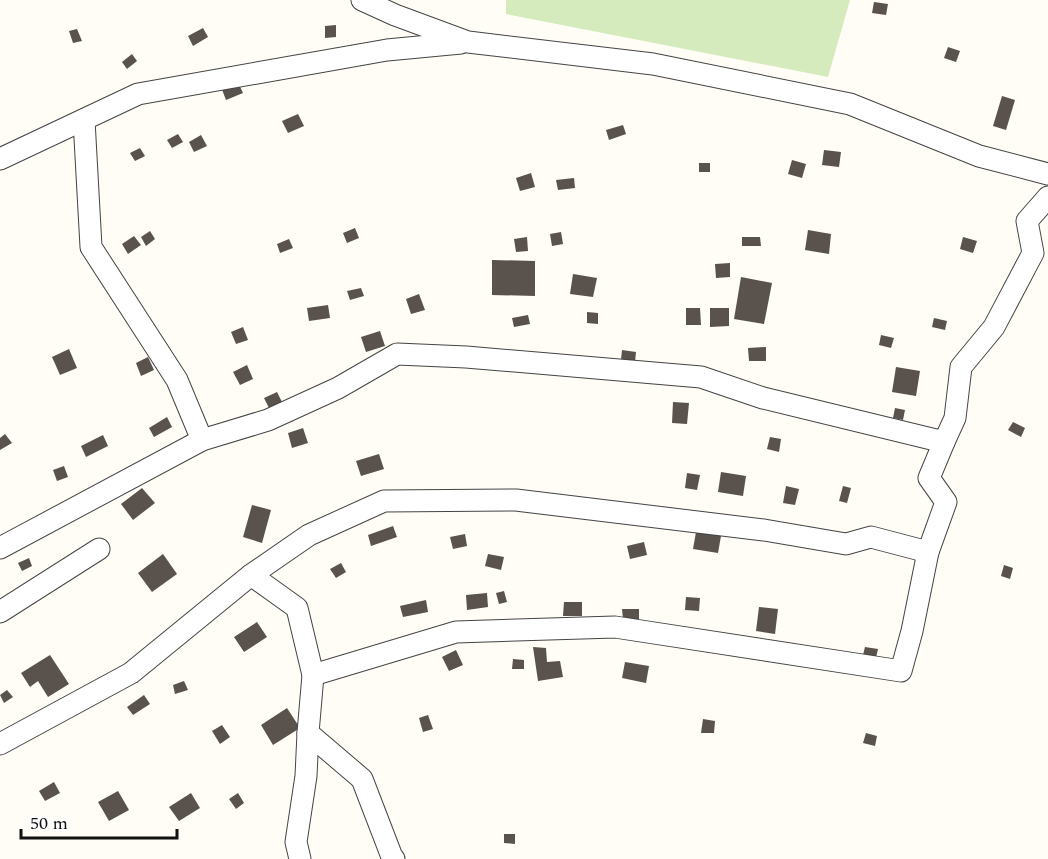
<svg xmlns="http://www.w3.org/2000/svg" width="1048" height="859" font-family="Spectral,serif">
  <rect width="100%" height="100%" fill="#fffdf5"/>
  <!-- green -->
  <path fill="#d5ebbd" d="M506 0H850L828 77 506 14Z"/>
  <!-- building -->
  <g fill="#5a524d">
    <path d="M874 2 888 4 886 15 872 13Z"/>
    <path d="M336 25V37L325 38V26Z"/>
    <path d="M203 28 208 37 193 46 188 36Z"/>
    <path d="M77 29 82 41 73 43 69 31Z"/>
    <path d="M948 47 960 51 956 62 944 58Z"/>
    <path d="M132 54 137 61 127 69 122 62Z"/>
    <path d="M237 80 243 93 226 100 221 87Z"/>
    <path d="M1002 96 1015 100 1006 130 993 126Z"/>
    <path d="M298 114 304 126 288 133 282 121Z"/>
    <path d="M623 125 626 134 609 140 606 130Z"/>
    <path d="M178 134 183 142 172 148 167 140Z"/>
    <path d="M201 135 207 146 194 152 189 142Z"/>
    <path d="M140 148 145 156 135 161 130 153Z"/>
    <path d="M824 150 841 152 839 167 822 165Z"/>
    <path d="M792 160 806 164 802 178 788 174Z"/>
    <rect x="699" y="163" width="11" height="9"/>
    <path d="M531 173 535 187 520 191 516 178Z"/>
    <path d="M574 178 575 188 558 190 556 180Z"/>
    <path d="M355 228 359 238 347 243 343 233Z"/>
    <path d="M808 230 831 234 829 254 805 250Z"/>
    <path d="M150 231 155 239 146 246 141 237Z"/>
    <path d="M561 232 563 244 552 246 550 234Z"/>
    <path d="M134 236 141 245 128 254 122 244Z"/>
    <path d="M527 237 528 251 516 252 514 239Z"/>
    <path d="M742 237H760L761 246H742Z"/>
    <path d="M963 237 977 241 973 253 960 249Z"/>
    <path d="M289 239 293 248 280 253 277 244Z"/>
    <path d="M492 260 535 261V296L492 295Z"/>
    <path d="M730 263V277L716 278 715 264Z"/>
    <path d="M573 274 597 278 593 297 570 294Z"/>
    <path d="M741 277 772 283 764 324 734 319Z"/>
    <path d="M361 288 364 296 350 300 347 291Z"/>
    <path d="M419 294 425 310 411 314 406 299Z"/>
    <path d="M328 305 330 318 309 321 307 308Z"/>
    <path d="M686 308H700L701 325H686Z"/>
    <path d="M710 308H729V326L710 327Z"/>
    <path d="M587 312 598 313V324L587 323Z"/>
    <path d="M528 315 530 324 514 327 512 318Z"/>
    <path d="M934 318 947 321 945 330 932 327Z"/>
    <path d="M243 327 248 340 236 344 231 332Z"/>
    <path d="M380 331 385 346 366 352 361 337Z"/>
    <path d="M881 335 894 338 891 348 879 345Z"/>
    <path d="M766 347V361H749L748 348Z"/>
    <path d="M69 349 77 368 60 375 52 357Z"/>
    <path d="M622 350 636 352 635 362 621 360Z"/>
    <path d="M148 357 154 370 141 376 136 363Z"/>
    <path d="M247 365 253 379 240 385 233 372Z"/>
    <path d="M896 367 920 371 916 396 892 392Z"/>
    <path d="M277 392 282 402 269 408 264 398Z"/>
    <path d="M673 402 689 403 687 424 672 423Z"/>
    <path d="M895 408 905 410 903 420 893 418Z"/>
    <path d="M167 417 172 427 154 437 149 428Z"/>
    <path d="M1013 422 1025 428 1021 437 1008 430Z"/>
    <path d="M303 428 308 443 292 448 288 433Z"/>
    <path d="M5 434 12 443 0 450V438Z"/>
    <path d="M103 435 108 446 86 457 81 446Z"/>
    <path d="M770 437 781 439 779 452 767 449Z"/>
    <path d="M379 454 384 469 361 476 356 461Z"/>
    <path d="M64 466 68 477 57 481 53 470Z"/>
    <path d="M721 472 746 476 743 496 718 492Z"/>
    <path d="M687 473 700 475 697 490 685 488Z"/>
    <path d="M786 486 799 489 795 505 783 503Z"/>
    <path d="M843 486 851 488 847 503 839 501Z"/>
    <path d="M142 488 155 503 133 520 121 504Z"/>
    <path d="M252 505 271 510 262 543 243 537Z"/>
    <path d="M393 526 397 537 371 546 368 535Z"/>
    <path d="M696 532 721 536 718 553 693 549Z"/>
    <path d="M465 534 467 546 453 549 450 537Z"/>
    <path d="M644 542 647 555 630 559 627 546Z"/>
    <path d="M163 554 177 574 152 592 138 573Z"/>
    <path d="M488 554 504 557 501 570 485 566Z"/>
    <path d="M29 558 32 566 22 571 18 563Z"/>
    <path d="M341 563 346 572 336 578 330 569Z"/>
    <path d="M1004 565 1013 568 1010 579 1001 576Z"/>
    <path d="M504 591 507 602 499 604 496 593Z"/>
    <path d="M487 593 488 607 467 610 466 595Z"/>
    <path d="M686 597 700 598 699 611 685 610Z"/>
    <path d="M426 600 428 612 403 617 400 606Z"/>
    <path d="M564 602H582V616H563Z"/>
    <path d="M759 607 778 609 775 634 756 631Z"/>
    <path d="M622 609H639V619H623Z"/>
    <path d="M257 622 267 637 244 652 234 637Z"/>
    <path d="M533 647 546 648 547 662 560 661 563 677 538 681Z"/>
    <path d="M865 647 878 649 875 662 862 659Z"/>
    <path d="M456 650 463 665 449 671 442 657Z"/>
    <path d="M50 655 69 684 48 697 38 681 30 687 21 673Z"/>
    <path d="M513 659 524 660V669H512Z"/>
    <path d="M625 662 649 666 646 683 622 678Z"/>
    <path d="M184 681 188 690 175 694 173 685Z"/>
    <path d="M7 690 13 697 4 703 0 695Z"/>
    <path d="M144 695 150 704 133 715 127 707Z"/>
    <path d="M287 708 300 728 273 745 261 725Z"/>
    <path d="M428 715 433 729 423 732 419 718Z"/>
    <path d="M703 719 715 721 714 733H701Z"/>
    <path d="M222 725 230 737 220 744 212 731Z"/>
    <path d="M866 733 877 736 875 746 863 743Z"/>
    <path d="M54 782 60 793 45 801 39 791Z"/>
    <path d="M118 791 129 810 109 821 98 802Z"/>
    <path d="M191 793 200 808 179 821 169 807Z"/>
    <path d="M238 793 244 803 236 809 229 799Z"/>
    <path d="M504 834H515V844L504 843Z"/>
  </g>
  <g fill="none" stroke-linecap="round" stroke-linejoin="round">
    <!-- minor casing -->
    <g stroke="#444" stroke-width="23">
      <g id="minor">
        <path d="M362 0 395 15 468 42 653 64 850 104 979 156 1048 174"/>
        <path d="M84 120 91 247 177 380 202 440"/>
        <path d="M0 159 138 94 387 50 461 43"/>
        <path d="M0 548 202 440 268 420 338 388 397 354 466 357 701 377 763 398 944 442 955 418 961 367 994 327 1033 253 1027 221 1048 197"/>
        <path d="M251 575 297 608 313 675 308 733 362 779 392 857 394 859"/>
        <path d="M0 612 99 549"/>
        <path d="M313 675 456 632 615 627 901 671 912 631 928 552 946 502 929 478 944 442"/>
        <path d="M0 744 131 673 251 575 309 535 384 501 516 500 764 530 846 544 871 537 928 552"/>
        <path d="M300 859 296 842 306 776 308 733"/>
      </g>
    </g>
    <!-- minor -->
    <use href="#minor" stroke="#fff" stroke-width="21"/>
  </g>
  <!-- scale -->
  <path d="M21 829v9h156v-9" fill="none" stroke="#111111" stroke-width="3"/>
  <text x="30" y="829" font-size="18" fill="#111111" stroke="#ffffff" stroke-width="4.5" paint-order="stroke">50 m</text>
</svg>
